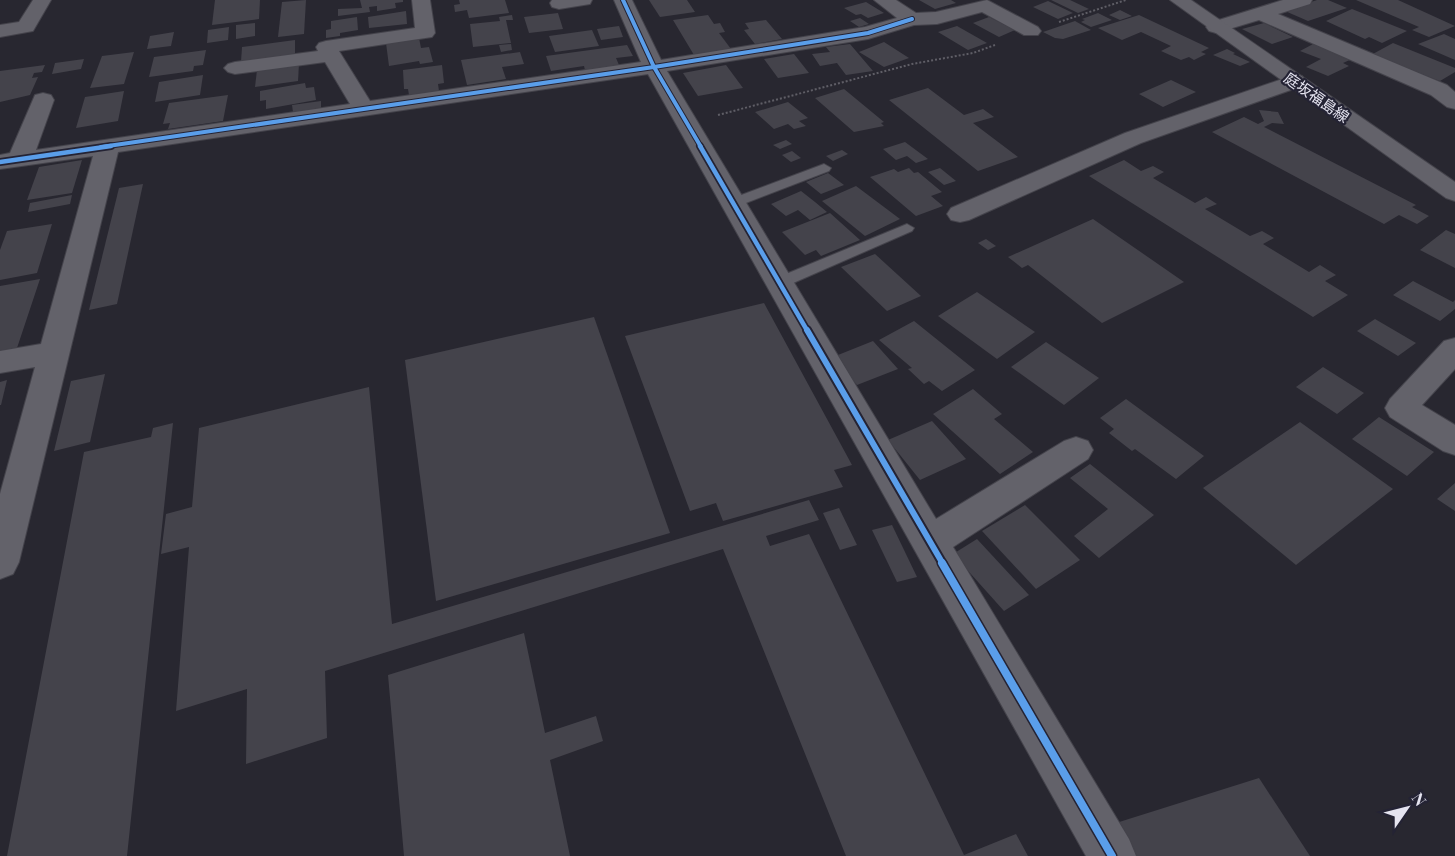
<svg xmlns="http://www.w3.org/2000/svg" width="1455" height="856" font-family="'Playfair Display','Noto Sans JP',serif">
  <rect width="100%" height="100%" fill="#282730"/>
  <!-- building -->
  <g fill="#44434b">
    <path d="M215 0H260L259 19 212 25Z"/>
    <path d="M306 0 304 34 278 37 282 2Z"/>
    <path d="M360 0H403V2L395 3 396 8 377 11V6L369 7 370 12 338 16V9L362 8Z"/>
    <path d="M459 0H505L509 13 469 18 467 10 455 12 454 5 460 4Z"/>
    <path d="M649 0H687L695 12 660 17Z"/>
    <path d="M919 0H951L956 3 935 9Z"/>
    <path d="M1051 0H1070L1089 9 1078 13Z"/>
    <path d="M1317 0H1328L1347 8 1308 21 1285 11Z"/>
    <path d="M1356 0H1398L1455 26 1429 37 1412 30 1419 27Z"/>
    <path d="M1048 1 1073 13 1058 19 1033 7Z"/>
    <path d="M866 2 884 13 868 18 861 14 856 15 844 8Z"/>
    <path d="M1352 9 1407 31 1382 43 1369 37 1365 39 1326 21Z"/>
    <path d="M1120 10 1132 16 1120 20 1109 15Z"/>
    <path d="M406 11 407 24 369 28 368 17Z"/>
    <path d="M558 13 563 29 529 33 524 17Z"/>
    <path d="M1098 13 1112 20 1091 27 1081 22 1085 20 1082 19Z"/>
    <path d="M512 15 513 20H506L511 43 473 47 470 24 500 21 499 17Z"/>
    <path d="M708 15 714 24 720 23 725 32 719 33 731 49 694 55 673 20Z"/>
    <path d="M1139 15 1209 48 1201 52 1206 54 1194 60 1189 57 1181 60 1161 51 1171 46 1141 32 1122 40 1098 28Z"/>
    <path d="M357 17 358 30 340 33V36L326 38V30L331 29V21Z"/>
    <path d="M989 17 1015 30 999 37 973 23Z"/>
    <path d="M860 18 869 24 859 27 850 21Z"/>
    <path d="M766 20 782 39 755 44 744 30 749 29 745 23Z"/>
    <path d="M1075 21 1091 30 1063 39 1055 38 1043 32Z"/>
    <path d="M255 23V36L236 39V25Z"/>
    <path d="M1264 23 1293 37 1272 44 1242 29Z"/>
    <path d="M619 26 623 37 601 40 597 29Z"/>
    <path d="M957 26 987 43 968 50 938 32Z"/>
    <path d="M229 27 228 40 207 43 208 30Z"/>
    <path d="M592 30 599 46 555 52 549 36Z"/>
    <path d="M174 32 171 46 147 49 150 36Z"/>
    <path d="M1444 34 1455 39V60L1418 44Z"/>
    <path d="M419 38 421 48 429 47 433 62 420 64 419 61 389 66 386 43Z"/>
    <path d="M295 40V54L241 62 242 47Z"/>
    <path d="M884 42 909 58 884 67 859 52Z"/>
    <path d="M1315 43 1352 59 1343 63 1349 66 1328 76 1306 67 1321 59 1300 51Z"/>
    <path d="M1393 43 1455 68V72L1440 81 1371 55Z"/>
    <path d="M511 44 512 50 501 52 499 45Z"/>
    <path d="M850 44 873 71 846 75 837 63 820 66 812 54 830 52 826 47Z"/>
    <path d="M627 45 633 56 616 58 619 65 585 70 584 66 551 71 546 56Z"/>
    <path d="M1227 49 1235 53 1233 54 1250 62 1240 66 1213 55Z"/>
    <path d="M206 50 203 65 194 66 193 71 149 77 154 57Z"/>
    <path d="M134 52 124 84 90 88 102 56Z"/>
    <path d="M520 52 524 64 502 67 506 79 467 85 461 60Z"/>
    <path d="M794 54 809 73 778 78 764 59Z"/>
    <path d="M84 59 81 69 52 74 55 63Z"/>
    <path d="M299 64 298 81 255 87 257 70Z"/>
    <path d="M45 65 42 72 34 73 32 78 38 77 30 95 0 102V71Z"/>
    <path d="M442 65 444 83 438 84 439 91 409 95 408 89H404L403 70Z"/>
    <path d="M726 65 743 88 698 96 683 73Z"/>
    <path d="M203 75 200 95 155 102 159 82Z"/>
    <path d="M1171 80 1196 92 1163 107 1139 94Z"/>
    <path d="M305 83 306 88 314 87 316 100 266 109V100L260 101V91Z"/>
    <path d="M928 88 964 115 983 109 994 117 973 123 1018 157 978 171 889 100Z"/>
    <path d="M844 89 884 122 881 123 884 126 854 132 815 98Z"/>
    <path d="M124 91 118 121 76 128 85 97Z"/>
    <path d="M228 95 223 121 168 129 170 123 163 124 169 103Z"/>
    <path d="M321 101V108L293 112 292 105Z"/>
    <path d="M788 102 808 118 799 121 806 126 794 129 788 124 774 129 755 112Z"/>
    <path d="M1259 110 1278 112 1284 124 1272 123 1264 127 1416 205 1412 207 1429 216 1417 224 1399 215 1384 224 1212 132 1244 117 1258 124 1264 121Z"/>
    <path d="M786 140 792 144 780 149 773 145Z"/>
    <path d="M905 142 928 159 916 163 907 156 896 160 883 149Z"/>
    <path d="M842 150 848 154 833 161 826 156Z"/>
    <path d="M792 151 801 158 791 162 782 155Z"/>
    <path d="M82 160 72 193 27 200 39 167Z"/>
    <path d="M1124 160 1141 171 1153 166 1164 172 1153 178 1195 203 1206 197 1217 204 1205 209 1250 236 1262 231 1274 238 1263 244 1309 272 1320 265 1336 275 1325 281 1348 295 1313 317 1089 176Z"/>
    <path d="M909 168 914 173 918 172 942 192 931 196 943 206 916 216 870 177 894 169 898 172Z"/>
    <path d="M940 168 956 181 944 185 928 172Z"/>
    <path d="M828 173 844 185 821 194 806 182Z"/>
    <path d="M143 184 117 304 89 310 119 188Z"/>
    <path d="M856 186 900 219 865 236 822 201Z"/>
    <path d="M801 191 815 202 827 212 810 220 798 210 786 216 771 204Z"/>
    <path d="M72 195 70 204 28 212 30 203Z"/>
    <path d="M830 213 860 240 821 256 816 250 805 255 782 232Z"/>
    <path d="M1093 219 1184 282 1102 323 1028 265 1022 268 1008 257Z"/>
    <path d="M52 224 37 273 0 280V250L7 231Z"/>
    <path d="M1446 230 1455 234V268L1420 250Z"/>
    <path d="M986 239 996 246 988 250 978 243Z"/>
    <path d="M875 254 921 296 887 311 841 267Z"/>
    <path d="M40 279 17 348 0 351V286Z"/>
    <path d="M1413 281 1453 302 1455 300V309L1440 321 1393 295Z"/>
    <path d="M977 292 1035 332 997 359 938 316Z"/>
    <path d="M764 303 852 465 834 470 843 487 723 521 716 503 690 511 625 336Z"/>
    <path d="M594 317 670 533 436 601 405 360Z"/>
    <path d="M1375 319 1416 343 1398 356 1357 331Z"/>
    <path d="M914 321 975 370 942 391 929 381 924 384 908 369 912 368 879 340Z"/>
    <path d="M873 341 898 369 857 385 833 357Z"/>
    <path d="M1046 342 1099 378 1064 405 1011 367Z"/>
    <path d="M1323 367 1364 393 1337 414 1296 387Z"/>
    <path d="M105 374 90 442 54 451 71 381Z"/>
    <path d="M7 380 1 405H0V382Z"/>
    <path d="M369 387 392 624 809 500 819 520 766 536 770 546 809 534 964 855 1016 834 1028 856H846L723 549 325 671 327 738 246 764 247 689 176 711 189 547 161 554 166 514 192 507 199 428Z"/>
    <path d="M973 389 1002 414 994 419 1033 452 1000 474 933 414Z"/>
    <path d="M1126 399 1204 456 1176 479 1135 449 1132 451 1109 433 1114 429 1100 418Z"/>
    <path d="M1379 417 1434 452 1407 476 1352 439Z"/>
    <path d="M932 421 966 459 920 480 888 440Z"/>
    <path d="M1300 422 1393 489 1296 565 1203 488Z"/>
    <path d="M173 423 127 856H7L84 452 151 437 153 428Z"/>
    <path d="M1090 464 1154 515 1099 558 1074 536 1108 509 1070 478Z"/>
    <path d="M1455 483V511L1437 499Z"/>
    <path d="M1025 505 1080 560 1036 589 982 531Z"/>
    <path d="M839 508 857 545 840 550 823 513Z"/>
    <path d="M892 525 917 577 897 582 872 530Z"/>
    <path d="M977 539 1029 595 1004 611 953 554Z"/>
    <path d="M524 633 545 733 596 716 603 741 550 760 570 856H404L388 675Z"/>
    <path d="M1259 778 1310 856H1133L1116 823Z"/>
  </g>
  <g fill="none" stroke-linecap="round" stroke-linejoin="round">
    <!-- service casing -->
    <g stroke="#44434b" stroke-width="2">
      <g id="service">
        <path d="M824 164 831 168 829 171 738 206 733 207 726 203 728 200Z"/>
        <path d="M907 224 914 228 912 231 784 287 779 288 771 283 774 279Z"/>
      </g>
    </g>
    <!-- minor casing -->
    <g stroke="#44434b" stroke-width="2">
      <g id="minor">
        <path d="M33 0H51L33 31 0 37V25L19 22Z"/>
        <path d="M412 0H430L435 33 432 37 339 51 370 101 641 62 614 0H632L661 60 865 27 897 18 874 0H896L916 13 936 12 987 0 1038 27 1041 31 1038 35H1024L982 12 937 24 914 25 868 39 667 71 936 519 1064 441 1076 437 1088 441 1093 450 1088 459 953 547 1129 839 1136 856H1086L648 74 118 152 19 562 13 574 0 579V494L35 367 0 373V351L41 344 93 156 0 169V155L10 153 35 95 43 93 51 95 54 100 36 150 350 104 325 62 235 74 228 72 224 68 228 64 235 62 318 51 316 47 319 43 326 41 415 28Z"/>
        <path d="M552 0H592L590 4 559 9 552 7 550 3Z"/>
        <path d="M1283 0H1312L1310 4 1278 14 1447 85 1455 92V109L1447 107 1431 95 1259 20 1216 33 1209 31 1206 27 1209 23Z"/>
        <path d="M1294 75 1302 76 1305 81 1302 86 1141 143 969 220 960 222 951 220 947 214 951 208 1125 133Z"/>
        <path d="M1455 338V369L1422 405 1455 425V455L1443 451 1390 417 1385 408 1390 399 1444 341Z"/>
      </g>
    </g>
    <!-- secondary casing -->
    <g stroke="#44434b" stroke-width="2">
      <path id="secondary" d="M1170 0H1191L1455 182V201L1446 198Z"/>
    </g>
    <!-- path -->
    <g stroke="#5f5e66" stroke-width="2" stroke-dasharray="2 2" stroke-linecap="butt">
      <path d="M1059 22 1126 0"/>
      <path d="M718 115 912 64 973 53 995 45"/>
    </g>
    <!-- service -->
    <use href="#service" fill="#63626a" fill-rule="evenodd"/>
    <!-- minor -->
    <use href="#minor" fill="#63626a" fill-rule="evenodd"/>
    <!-- secondary -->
    <use href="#secondary" fill="#63626a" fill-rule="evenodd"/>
    <!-- cycleway-far3 casing -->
    <g stroke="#242334" stroke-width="6">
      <g id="cycleway-far3">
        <path d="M623 0 654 67 701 147"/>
        <path d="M101 147 654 67 868 33 912 19"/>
      </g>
    </g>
    <!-- cycleway-far2 casing -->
    <g stroke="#242334" stroke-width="8">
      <g id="cycleway-far2">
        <path d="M700 146 808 332"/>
        <path d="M0 162 111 146"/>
      </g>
    </g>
    <!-- cycleway-far1 casing -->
    <g stroke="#242334" stroke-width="10">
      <path id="cycleway-far1" d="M807 330 943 564"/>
    </g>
    <!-- cycleway casing -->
    <g stroke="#242334" stroke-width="11">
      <path id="cycleway" d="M942 563 1112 856"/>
    </g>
    <!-- cycleway-far3 -->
    <use href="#cycleway-far3" stroke="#5a9eea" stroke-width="4"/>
    <!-- cycleway-far2 -->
    <use href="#cycleway-far2" stroke="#5a9eea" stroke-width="4.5"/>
    <!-- cycleway-far1 -->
    <use href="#cycleway-far1" stroke="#5a9eea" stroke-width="6"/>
    <!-- cycleway -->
    <use href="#cycleway" stroke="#5a9eea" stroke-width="8"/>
  </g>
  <g text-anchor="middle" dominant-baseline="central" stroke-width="4.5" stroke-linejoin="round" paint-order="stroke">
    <!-- far-street labels -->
    <g font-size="15" fill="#e5e4f0" stroke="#242334">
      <text transform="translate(1317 97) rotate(35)">庭坂福島線</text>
    </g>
  </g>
  <!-- north arrow -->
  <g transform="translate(1407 808) rotate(55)" stroke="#242334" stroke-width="4.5" paint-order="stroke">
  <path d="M0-4.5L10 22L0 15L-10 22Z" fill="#e5e4f0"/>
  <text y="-9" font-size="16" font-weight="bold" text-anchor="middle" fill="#e5e4f0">N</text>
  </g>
</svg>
